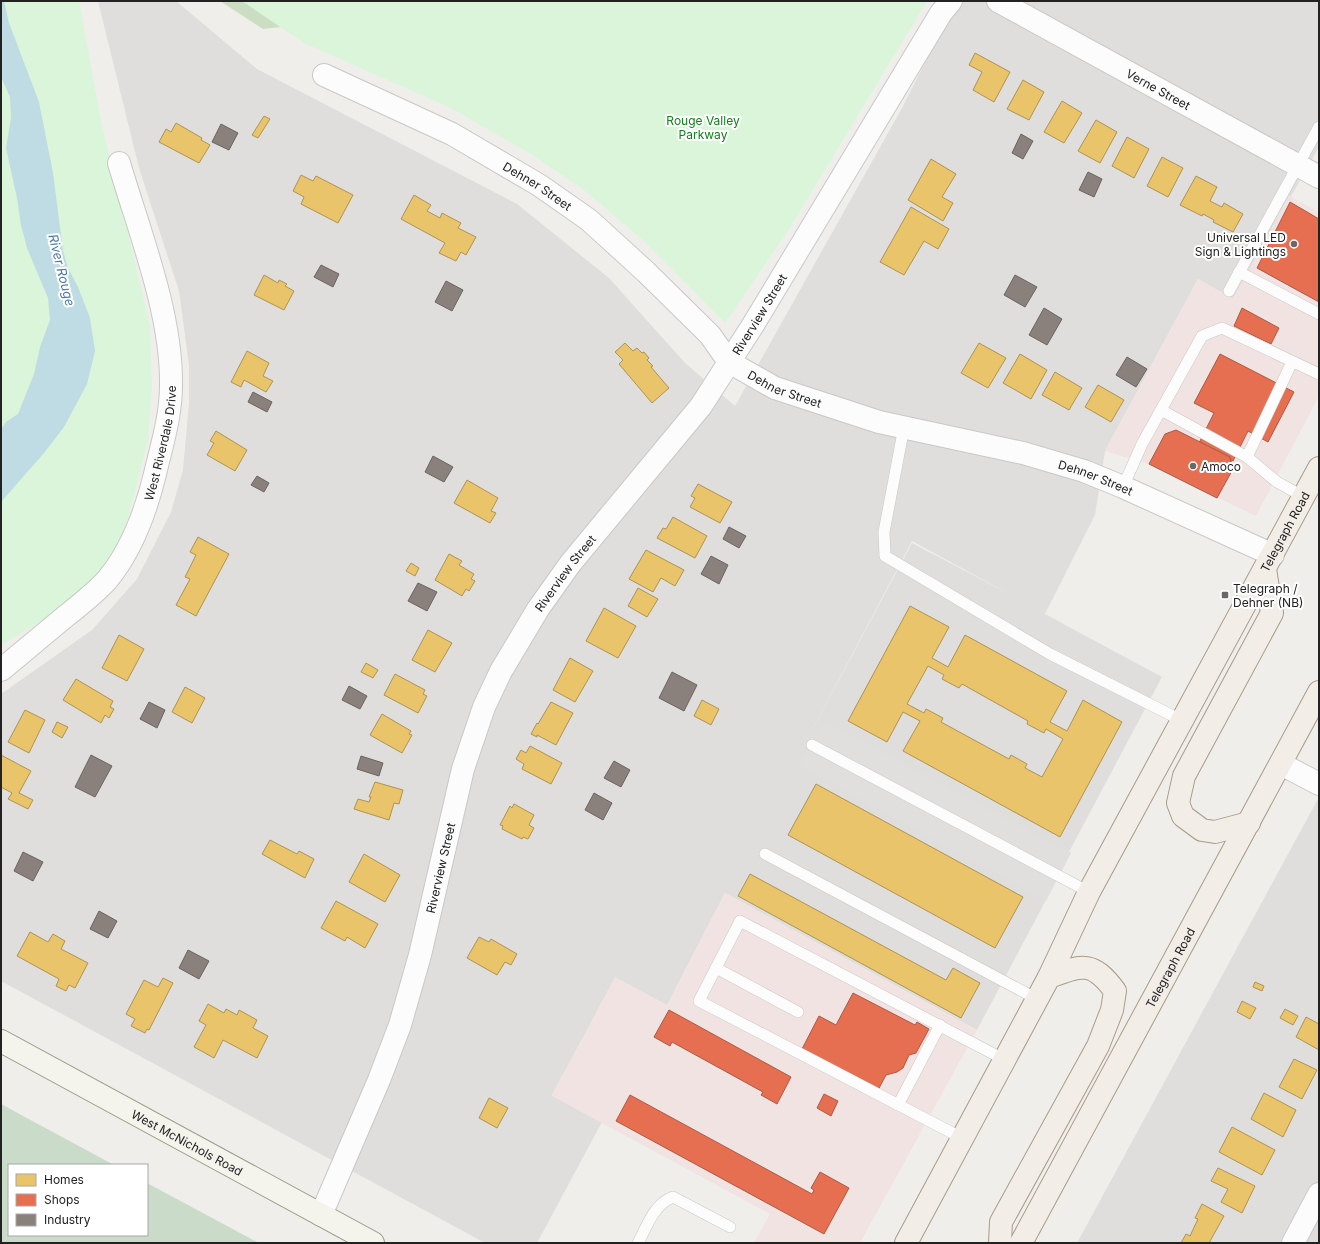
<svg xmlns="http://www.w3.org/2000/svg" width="1320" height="1244" font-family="Inter,sans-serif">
  <rect width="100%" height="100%" fill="#f0eeeb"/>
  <!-- residential -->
  <g fill="#dfdedc" fill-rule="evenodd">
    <path d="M98 1H176L257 69 517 204 609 278 685 363 735 406 902 108 956 1H1319V147L1233 299 1198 279 1105 451 1095 515 1045 614 1162 677 1069 852 1071 853 977 1030 725 893 667 1005 615 978 552 1095 602 1122 537 1243H485L1 981V694L92 630 137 579 171 512 183 470 189 403V365L179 291 139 168ZM912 541 1013 596 912 543 801 751Z"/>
    <path d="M1319 797V1243H1077Z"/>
  </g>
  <!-- commercial -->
  <g fill="#f1e3e1">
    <path d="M1289 196 1319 212V396L1256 516 1148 464 1105 451 1198 279 1233 299Z"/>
    <path d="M725 893 977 1030 860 1243H754L770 1214 552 1096 615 977 667 1005Z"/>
  </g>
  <!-- forest -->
  <path fill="#cbdec1" d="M220 1H330L281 27 263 29Z"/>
  <!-- cemetery -->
  <path fill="#cadbca" d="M1 1104 114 1165H9V1235H147V1183L259 1243H1Z"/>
  <!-- park -->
  <g fill="#daf5da">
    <path d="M1 1H79L101 121 150 326 152 387 148 440 130 510 117 552 85 589 49 616 1 645Z"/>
    <path d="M242 1H927L789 229 725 323 645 242 584 190 531 154 449 107 304 43Z"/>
  </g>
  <!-- parking -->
  <path fill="#e0dfde" d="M825 722 1071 853 1046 901 800 766Z"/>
  <!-- water -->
  <path fill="#bfdbe3" d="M1 1H4L9 23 39 102 53 173 63 251 68 268 78 287 90 318 95 351 87 384 64 427 44 453 1 502V430L6 422 18 414 34 374 40 347 50 320 48 298 27 248 21 225 17 198 6 148 11 118 10 97 1 77Z"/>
  <!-- homes -->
  <g fill="#e9c46a" stroke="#ad9354" fill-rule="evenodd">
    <path d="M975 53 1010 72 994 102 973 90 982 72 969 65Z"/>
    <path d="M1023 80 1044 92 1029 120 1007 109Z"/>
    <path d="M1062 101 1082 113 1064 143 1044 132Z"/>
    <path d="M264 116 270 119 258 138 252 135Z"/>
    <path d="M1096 120 1117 132 1100 163 1078 151Z"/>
    <path d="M176 123 202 138 201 140 210 145 199 163 159 142 166 129 171 132Z"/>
    <path d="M1127 137 1149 149 1134 178 1112 166Z"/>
    <path d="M1162 157 1183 168 1168 197 1147 186Z"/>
    <path d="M931 159 956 174 942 197 953 203 943 221 908 200Z"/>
    <path d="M301 175 313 181 316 176 353 195 338 223 301 204 304 197 293 191Z"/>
    <path d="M1196 176 1217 187 1210 201 1222 207 1224 203 1243 214 1233 232 1213 222 1214 220 1203 214 1202 216 1180 205Z"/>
    <path d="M414 195 431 205 427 211 440 218 442 213 461 223 458 228 476 237 466 255 461 252 456 261 439 253 445 243 401 219Z"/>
    <path d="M911 207 949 229 938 249 924 241 904 275 880 262Z"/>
    <path d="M264 275 278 283 279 280 287 284 285 286 294 291 284 310 254 295Z"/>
    <path d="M625 343 633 351 637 348 642 353 644 352 649 358 647 360 653 366 651 367 669 388 652 403 619 364 623 360 615 352Z"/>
    <path d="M979 343 1006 358 988 388 961 373Z"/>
    <path d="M247 351 269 363 263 376 273 381 266 392 244 380 241 387 231 382Z"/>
    <path d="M1020 354 1047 370 1031 399 1003 383Z"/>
    <path d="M1055 372 1082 388 1069 410 1042 395Z"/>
    <path d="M1098 385 1124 400 1111 422 1085 407Z"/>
    <path d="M216 431 247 450 235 471 207 455 214 443 210 441Z"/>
    <path d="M467 480 498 498 491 511 496 513 490 523 454 503Z"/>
    <path d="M698 484 732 502 720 523 690 507 695 498 691 496Z"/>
    <path d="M673 517 707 536 695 558 657 538 663 528 666 529Z"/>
    <path d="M198 537 229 554 196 616 176 605 190 579 185 577 196 555 190 552Z"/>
    <path d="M646 550 684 570 675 586 661 578 653 592 629 579Z"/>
    <path d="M449 554 462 561 459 565 474 574 471 579 475 581 469 591 466 589 462 596 435 580Z"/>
    <path d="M411 563 419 568 415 576 406 571Z"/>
    <path d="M638 588 658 599 647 617 628 606Z"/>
    <path d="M910 606 949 627 932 658 948 667 965 635 1067 691 1050 722 1067 731 1083 700 1122 722 1060 837 903 751 920 721 903 712 887 742 848 721ZM928 666 944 675 942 679 959 688 962 684 1028 721 1027 724 1044 733 1046 729 1063 739 1042 777 1025 768 1027 764 1011 755 1009 759 941 722 943 718 926 709 924 713 907 704Z"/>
    <path d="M604 608 636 626 618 658 586 641Z"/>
    <path d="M428 630 452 643 435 672 412 660Z"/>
    <path d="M119 635 144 649 127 681 102 668Z"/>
    <path d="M570 658 593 671 575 702 553 690Z"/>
    <path d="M366 663 378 670 373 678 361 672Z"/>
    <path d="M395 674 425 690 423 694 427 696 418 713 384 695Z"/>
    <path d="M76 679 113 701 110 707 114 709 109 718 105 715 101 723 63 700Z"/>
    <path d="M185 687 205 698 192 723 172 712Z"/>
    <path d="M702 700 719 709 711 725 694 716Z"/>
    <path d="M551 702 573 713 556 745 537 735V737L531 734 537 723 538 724Z"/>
    <path d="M25 710 45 720 29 753 8 742Z"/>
    <path d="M382 714 411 731 409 734 412 735 402 753 370 735Z"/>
    <path d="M57 722 68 727 62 738 52 732Z"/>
    <path d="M530 746 562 763 551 784 522 769 524 764 516 759 521 750 526 753Z"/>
    <path d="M1 755 31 771 19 793 33 800 28 809 8 799 12 793 1 787Z"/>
    <path d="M375 782 403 790 399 804 394 803 389 820 354 809 358 799 369 802 371 797H369Z"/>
    <path d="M816 784 1023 897 995 948 788 835Z"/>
    <path d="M514 804 534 815 529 825 534 828 528 839 523 837 522 839 502 829 503 826 500 825 510 806 512 808Z"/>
    <path d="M270 840 297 854 299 851 314 859 305 878 262 854Z"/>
    <path d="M364 854 400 875 385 902 349 882Z"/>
    <path d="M750 874 946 980 953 968 980 983 961 1018 738 896Z"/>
    <path d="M336 901 378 924 365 948 347 937 345 941 321 928Z"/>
    <path d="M30 932 48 942 53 934 65 941 61 949 88 963 75 988 69 985 66 991 56 986 59 979 17 956Z"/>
    <path d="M479 937 489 942 491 939 517 954 511 965 505 962 497 975 467 958Z"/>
    <path d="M163 978 173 983 149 1030 147 1029 145 1033 131 1026 135 1019 126 1014 144 980 158 987Z"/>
    <path d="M1255 982 1264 986 1262 991 1253 987Z"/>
    <path d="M1242 1001 1256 1008 1250 1019 1237 1012Z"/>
    <path d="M208 1004 224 1013 226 1009 237 1015 239 1010 257 1020 253 1028 268 1036 257 1058 223 1040 214 1058 194 1047 206 1025 199 1021Z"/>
    <path d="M1285 1009 1298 1016 1293 1025 1280 1018Z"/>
    <path d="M1306 1017 1319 1024V1050L1296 1037Z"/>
    <path d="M1294 1059 1317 1070 1302 1099 1279 1087Z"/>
    <path d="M1264 1093 1296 1110 1283 1137 1251 1119Z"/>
    <path d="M489 1098 508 1108 497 1128 479 1118Z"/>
    <path d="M1232 1127 1275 1150 1262 1175 1219 1152Z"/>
    <path d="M1218 1168 1255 1186 1242 1213 1221 1202 1228 1189 1211 1181Z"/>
    <path d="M1202 1204 1224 1216 1209 1243H1181L1186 1234 1190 1236 1198 1219 1195 1218Z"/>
  </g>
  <!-- shops -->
  <g fill="#e76f51" stroke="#ac5843">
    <path d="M1290 202 1319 219V302L1257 268Z"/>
    <path d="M1242 308 1279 328 1271 344 1234 326Z"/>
    <path d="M1220 354 1294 392 1268 442 1248 431 1233 461 1199 443 1214 413 1194 403Z"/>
    <path d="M1176 430 1230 457 1233 469 1217 498 1149 464 1165 434Z"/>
    <path d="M853 993 915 1025 917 1022 929 1029 916 1053 909 1055 903 1068 897 1072 886 1075 878 1090 802 1049 819 1016 836 1025Z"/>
    <path d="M669 1010 791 1077 777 1104 761 1095 763 1092 672 1042 670 1046 654 1037Z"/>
    <path d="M824 1094 838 1101 831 1116 817 1108Z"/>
    <path d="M630 1095 812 1194 814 1190 811 1188 820 1172 849 1188 824 1234 616 1121Z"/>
  </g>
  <!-- industry -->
  <g fill="#8a817c" stroke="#6b6461">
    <path d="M221 124 238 133 229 150 212 142Z"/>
    <path d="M1021 134 1033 141 1023 159 1012 153Z"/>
    <path d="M1088 172 1102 179 1094 197 1079 190Z"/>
    <path d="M321 265 339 274 333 287 314 277Z"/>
    <path d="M1015 275 1037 287 1025 307 1004 295Z"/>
    <path d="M446 281 463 290 452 311 435 302Z"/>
    <path d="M1044 308 1062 319 1047 345 1029 335Z"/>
    <path d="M1127 357 1147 369 1136 387 1116 375Z"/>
    <path d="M253 392 272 402 267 412 248 402Z"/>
    <path d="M433 456 453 467 444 482 425 472Z"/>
    <path d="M257 476 269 483 264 492 251 485Z"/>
    <path d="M729 527 746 536 739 548 723 539Z"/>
    <path d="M711 556 728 565 719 584 701 574Z"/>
    <path d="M418 583 437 592 427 611 408 601Z"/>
    <path d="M672 672 697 685 684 711 659 698Z"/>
    <path d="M349 686 367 696 360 709 342 700Z"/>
    <path d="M149 702 165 710 157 728 140 719Z"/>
    <path d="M91 755 112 766 95 797 75 787Z"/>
    <path d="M361 756 383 763 379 776 357 769Z"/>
    <path d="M614 761 630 770 621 787 604 778Z"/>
    <path d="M594 793 612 803 603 820 585 810Z"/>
    <path d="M23 852 43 862 33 881 14 871Z"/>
    <path d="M99 911 117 921 108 938 90 929Z"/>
    <path d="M188 950 209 961 199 979 179 968Z"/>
  </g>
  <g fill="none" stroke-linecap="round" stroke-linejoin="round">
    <!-- lane casing -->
    <g stroke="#c9c8c7" stroke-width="12">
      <g id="lane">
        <path d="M1239 272 1319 314"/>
        <path d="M1229 291 1319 127"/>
        <path d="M1161 410 1247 457 1277 482 1304 497"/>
        <path d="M904 427 884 532 885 556 1050 654 1183 721"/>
        <path d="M1247 457 1292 362"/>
        <path d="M1123 487 1142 444 1202 336 1222 328 1319 374"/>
        <path d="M812 745 1089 892"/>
        <path d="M765 854 1037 999"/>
        <path d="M716 968 798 1012"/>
        <path d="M898 1105 940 1025"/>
        <path d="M962 1138 699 1001 740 921 1005 1060"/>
        <path d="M638 1243C647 1226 654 1204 673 1197L730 1227"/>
      </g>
    </g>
    <!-- street casing -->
    <g stroke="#c9c8c7" stroke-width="24">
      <g id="street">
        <path id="s1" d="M998 1 1319 177"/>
        <path id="s2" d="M324 75 452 134 539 185 589 220 646 272 710 335 729 362 775 388 879 422 1023 453 1084 471 1123 487 1273 555"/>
        <path id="s3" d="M1 670C23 652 44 634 66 616 80 605 95 593 107 580 132 550 146 511 155 474 162 444 171 416 171 385 172 313 139 231 119 163"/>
        <path d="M1281 764 1319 784"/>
        <path id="s4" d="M321 1215 379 1080 400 1025 420 955 463 769 484 707 501 671 538 609 570 564 701 406 753 325 941 13 951 1"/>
        <path d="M1293 1243 1319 1194"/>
      </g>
    </g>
    <!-- secondary casing -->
    <g stroke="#999a82" stroke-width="24">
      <g id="secondary">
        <path id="s5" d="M1 1041 373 1243"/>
      </g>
    </g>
    <!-- primary casing -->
    <g stroke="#a79c86" stroke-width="24">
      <g id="primary">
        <path d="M1249 823 1215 832 1202 830 1183 816 1178 803 1184 776 1272 613 1265 569"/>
        <path id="s6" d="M906 1243 1049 977 1089 892 1319 468"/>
        <path d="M1000 1243 1001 1222 1098 1046 1112 1010 1115 991C1092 960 1082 965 1049 977"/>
        <path id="s7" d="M1021 1243 1319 692"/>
      </g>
    </g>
    <!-- lane -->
    <use href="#lane" stroke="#fdfcfc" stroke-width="11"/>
    <!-- street -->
    <use href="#street" stroke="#fdfcfc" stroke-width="22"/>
    <!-- secondary -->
    <use href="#secondary" stroke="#f4f4ed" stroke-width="22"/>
    <!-- primary -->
    <use href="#primary" stroke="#f3ede7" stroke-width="22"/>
  </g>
  <!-- markers -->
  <g fill="#6a6968" stroke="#fff" stroke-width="1.5">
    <circle cx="1294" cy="244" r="4"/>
    <circle cx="1193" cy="466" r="4"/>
    <rect x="1221" y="591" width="8" height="8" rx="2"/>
  </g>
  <g text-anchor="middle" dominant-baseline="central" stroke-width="4" stroke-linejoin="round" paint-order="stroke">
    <!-- street labels -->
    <g font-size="12" fill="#222" stroke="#fff">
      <text stroke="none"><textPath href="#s1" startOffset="183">Verne Street</textPath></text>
      <text stroke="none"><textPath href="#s2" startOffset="241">Dehner Street</textPath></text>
      <text stroke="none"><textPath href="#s4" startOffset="1016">Riverview Street</textPath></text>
      <text stroke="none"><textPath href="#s2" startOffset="565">Dehner Street</textPath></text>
      <text stroke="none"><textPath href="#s3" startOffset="288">West Riverdale Drive</textPath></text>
      <text stroke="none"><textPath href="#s2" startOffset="889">Dehner Street</textPath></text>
      <text stroke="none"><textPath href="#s6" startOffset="806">Telegraph Road</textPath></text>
      <text stroke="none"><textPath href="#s4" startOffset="692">Riverview Street</textPath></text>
      <text stroke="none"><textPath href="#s4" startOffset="368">Riverview Street</textPath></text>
      <text stroke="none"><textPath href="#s7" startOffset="313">Telegraph Road</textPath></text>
      <text stroke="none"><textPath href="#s5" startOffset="212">West McNichols Road</textPath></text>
    </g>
    <!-- park labels -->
    <g font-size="12" fill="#0c8416" stroke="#fff">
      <text x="703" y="120">Rouge Valley<tspan x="703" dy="14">Parkway</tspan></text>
    </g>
    <!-- poi labels -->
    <g font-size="12" fill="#222" stroke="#fff" text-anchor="start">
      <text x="1286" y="237" text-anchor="end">Universal LED<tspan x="1286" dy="14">Sign &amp; Lightings</tspan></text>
      <text x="1201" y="466">Amoco</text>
      <text x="1233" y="588">Telegraph /<tspan x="1233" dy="14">Dehner (NB)</tspan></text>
    </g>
    <!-- water labels -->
    <g font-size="13" font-style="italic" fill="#4a7aab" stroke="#fff">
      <text transform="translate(62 270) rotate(76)">River Rouge</text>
    </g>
  </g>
  <!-- border -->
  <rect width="1320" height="1244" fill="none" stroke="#222222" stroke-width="4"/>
  <!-- legend -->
  <rect x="8" y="1164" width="140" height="72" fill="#ffffff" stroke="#a7a7a7"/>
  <rect x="16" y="1174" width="20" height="12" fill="#e9c46a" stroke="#a7a7a7"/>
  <text x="44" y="1184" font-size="12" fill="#222222">Homes</text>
  <rect x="16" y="1194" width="20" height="12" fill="#e76f51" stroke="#a7a7a7"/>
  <text x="44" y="1204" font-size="12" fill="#222222">Shops</text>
  <rect x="16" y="1214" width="20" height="12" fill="#8a817c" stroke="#a7a7a7"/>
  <text x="44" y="1224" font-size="12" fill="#222222">Industry</text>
</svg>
